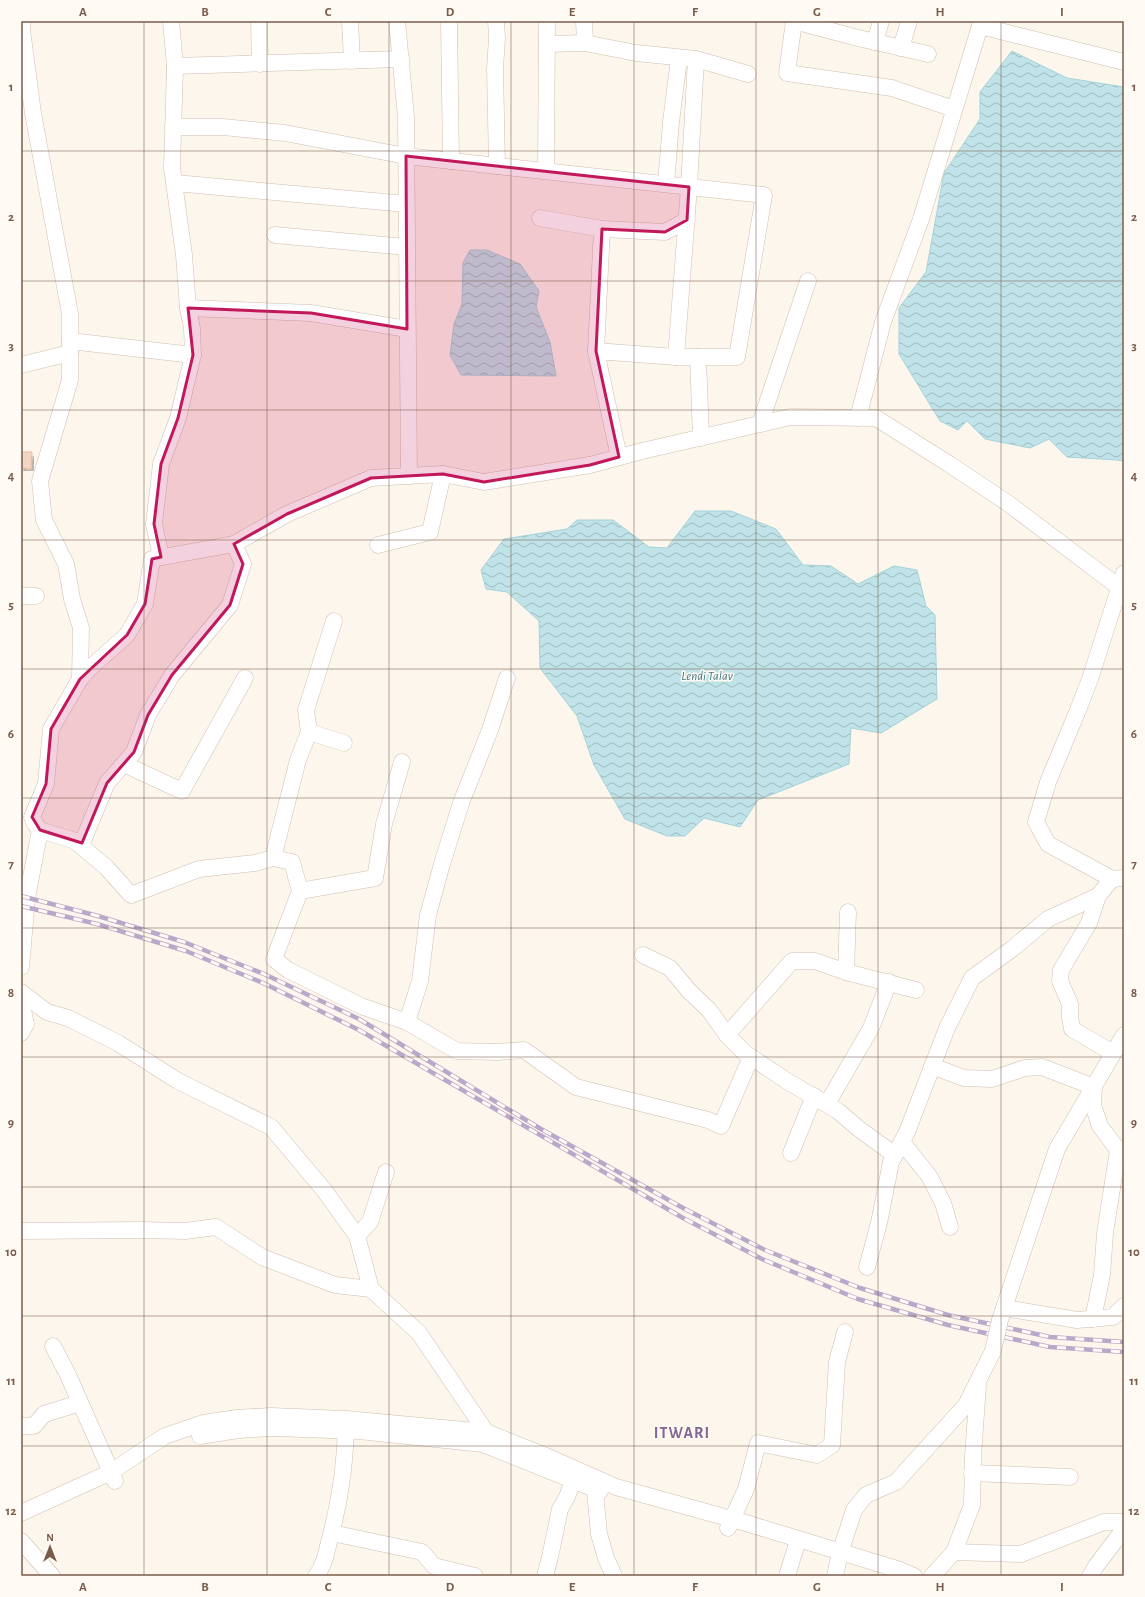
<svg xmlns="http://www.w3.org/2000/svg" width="1145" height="1597" font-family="'Alegreya Sans',sans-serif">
  <defs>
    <pattern id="water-waves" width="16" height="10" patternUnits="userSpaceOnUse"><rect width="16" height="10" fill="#bfe3e8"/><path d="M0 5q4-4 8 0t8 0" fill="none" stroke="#a0bbbe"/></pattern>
    <filter id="shadow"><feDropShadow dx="2.5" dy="4.5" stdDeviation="0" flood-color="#0004"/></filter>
  </defs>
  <rect width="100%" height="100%" fill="#fdf6ec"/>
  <!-- water -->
  <g fill="url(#water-waves)" stroke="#a5d3da">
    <path d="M1012 51 1067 78 1124 87V461L1117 460 1067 457 1049 439 1030 448 985 439 967 421 958 430 940 421 899 354V308L926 272 944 173 980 119V92Z"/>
    <path d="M470 250H487L520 264 539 291 536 307 550 342 556 376 461 375 450 355 454 324 462 304 463 263Z"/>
    <path d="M695 511H731L776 529 803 565 831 566 858 584 894 566 917 570 926 606 935 615 937 699 881 733 851 728 849 764 758 800 740 827 704 818 685 836H667L625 819 594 765 577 716 540 668 539 621 507 592 486 589 481 570 504 539 567 529 577 520H613L649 547 667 548Z"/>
  </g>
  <!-- building -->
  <path fill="#f3d5c3" stroke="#e6bba3" filter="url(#shadow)" d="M21 452H32L31 469 21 468Z"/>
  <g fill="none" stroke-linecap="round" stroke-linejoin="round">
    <!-- minor casing -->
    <g stroke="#d1beb0" stroke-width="17">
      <g id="minor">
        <path d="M23 21 22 30 33 113 70 314V380L40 481 44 520 66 564 72 599 81 628 80 679"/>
        <path d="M171 21 175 66 401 59"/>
        <path d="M259 21 260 64"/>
        <path d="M350 21 352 61"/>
        <path d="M397 21 406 117 409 476"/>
        <path d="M449 21 451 161"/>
        <path d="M496 21 497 38 495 69 497 166"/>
        <path d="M584 21 585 43"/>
        <path d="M794 21 787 73 892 88 954 109"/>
        <path d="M794 21 858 38 928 54"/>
        <path d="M981 21 980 26 1124 62"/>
        <path d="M875 42 881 21"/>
        <path d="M547 44 585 43 636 53 696 59 748 74"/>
        <path d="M901 48 909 21"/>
        <path d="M173 127H223L285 133 406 156 764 195 737 357H676L596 351 619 457"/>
        <path d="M546 171 547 21"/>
        <path d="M175 183 406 204"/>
        <path d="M666 184 671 122 679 58"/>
        <path d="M540 218 602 229 665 232 687 220"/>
        <path d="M275 235 406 247"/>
        <path d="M188 308 311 313 407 329"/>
        <path d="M70 341 193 355"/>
        <path d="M596 351 602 229"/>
        <path d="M676 357 689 187 696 59"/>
        <path d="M698 357 701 438"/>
        <path d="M21 365 70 353"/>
        <path d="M858 418 883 322 921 219 980 26"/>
        <path d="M760 424 808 281"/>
        <path d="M378 545 430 532 443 474"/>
        <path d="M161 557 154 524 161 464 178 418 193 355 192 328 188 308 184 255 172 168 175 66"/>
        <path d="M21 596H36"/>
        <path d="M309 732 344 743"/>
        <path d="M124 764 182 791 245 678"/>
        <path d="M40 830 82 843 107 783 134 752 148 715 172 675 230 605 243 564 234 544"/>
        <path d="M76 842 106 867 131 895 199 869 255 863 273 858 298 760 309 732 306 710 334 621"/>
        <path d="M273 858 292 862 300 891 274 959 288 970 361 1006 407 1022 420 981 428 915 442 864 461 803 490 730 507 678"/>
        <path d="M1112 879 1048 844 1036 822 1048 782 1078 710 1090 679 1124 573"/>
        <path d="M300 891 375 878 384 824 402 762"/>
        <path d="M1098 896 1089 923 1061 970 1060 981 1070 1004V1017L1072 1029 1113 1053"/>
        <path d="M848 912 846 972 916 990"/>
        <path d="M643 955 670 968 689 991 709 1010 727 1035 745 1053 787 1081 838 1111 859 1129 895 1155"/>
        <path d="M21 967 27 898 40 830 35 824 32 817 46 784 51 729 80 679 91 667 127 635 145 604 152 559 234 544 287 514 371 478 443 474 484 482 590 465 642 451 790 417 876 418 949 464 1009 504 1124 591"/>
        <path d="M21 992 47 1012 68 1018 118 1043 178 1081 271 1127 324 1190 357 1236 371 1289 419 1333 486 1432 484 1439"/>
        <path d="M21 1001 26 1024 21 1033"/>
        <path d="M407 1022 457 1051 497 1052 524 1050 576 1087 708 1120 721 1126 751 1057"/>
        <path d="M727 1035 792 961H815L846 972"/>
        <path d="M932 1066 964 1078 992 1079 1025 1068 1042 1067 1094 1087 1093 1105 1100 1126 1118 1150 1105 1233 1102 1275 1093 1319"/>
        <path d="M827 1104 871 1028 889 982"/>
        <path d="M902 1142 929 1176 943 1203 950 1227"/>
        <path d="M791 1153 814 1096"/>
        <path d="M21 1231 140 1230 185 1231 216 1227 262 1257 335 1285 371 1289"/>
        <path d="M357 1236 370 1222 386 1172"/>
        <path d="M867 1267 879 1223 891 1162 907 1132 947 1028 972 978 1012 949 1048 919 1098 896 1112 879 1124 878"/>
        <path d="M1004 1308 1077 1320 1113 1317 1124 1306"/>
        <path d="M1000 1320 1057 1149 1124 1035"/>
        <path d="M53 1346 68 1375 115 1481"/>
        <path d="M21 1426H34L44 1414 80 1403"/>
        <path d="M200 1436 238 1430 274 1428 359 1431 483 1444 600 1491"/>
        <path d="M972 1473 1070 1477"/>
        <path d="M594 1481 599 1534 606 1558 614 1576"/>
        <path d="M21 1513 111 1472 165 1436 203 1423 237 1418 271 1416 346 1419 486 1432 546 1456 616 1487 746 1523 900 1570 914 1576"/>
        <path d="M728 1528 746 1489 758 1443 817 1455 832 1445 837 1362 845 1332"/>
        <path d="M332 1533 422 1552 434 1566 475 1576"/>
        <path d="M21 1541 52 1576"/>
        <path d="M954 1552 1021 1554 1104 1522H1124"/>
        <path d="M316 1576C324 1566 326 1554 329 1542 340 1502 346 1462 346 1420"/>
        <path d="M545 1576 550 1557 560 1509 567 1497 573 1481"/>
        <path d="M787 1576 798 1540"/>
        <path d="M835 1576 840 1553 854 1510 866 1495 896 1482 966 1405 993 1351"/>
        <path d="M932 1576 954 1552 972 1505 973 1456 978 1386"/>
        <path d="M1090 1576 1096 1566 1124 1529"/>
      </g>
    </g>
    <!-- minor -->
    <use href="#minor" stroke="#fff" stroke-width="16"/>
    <!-- rail casing -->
    <g stroke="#b9a8c9" stroke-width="4.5">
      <g id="rail">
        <path d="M21 896 98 916 184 942 264 974 359 1019 541 1129 683 1208 765 1250 860 1288 948 1315 1050 1337 1124 1342"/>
        <path d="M21 906 97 924 186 951 263 983 359 1030 683 1218 762 1259 858 1299 948 1325 1050 1347 1124 1352"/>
      </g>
    </g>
    <!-- rail -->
    <use href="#rail" stroke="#fffaf3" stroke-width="3" stroke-dasharray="9" stroke-linecap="butt"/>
    <!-- minor-bridge casing -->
    <g stroke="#d1beb0" stroke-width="17" stroke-linecap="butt">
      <path id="minor-bridge" d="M993 1351 1000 1320"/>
    </g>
    <!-- minor-bridge -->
    <use href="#minor-bridge" stroke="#fff" stroke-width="16"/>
  </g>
  <!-- marked area -->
  <path fill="#c2185b" fill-opacity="0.2" stroke="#c2185b" stroke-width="3" stroke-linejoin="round" d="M406 156 689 187 687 220 665 232 602 229 596 351 619 457 590 465 484 482 443 474 371 478 287 514 234 544 243 564 230 605 172 675 148 715 134 752 107 783 82 843 40 830 32 817 46 784 51 729 80 679 127 635 145 604 152 559 161 557 154 524 161 464 178 418 193 355 188 308 311 313 407 329Z"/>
  <!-- grid -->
  <path fill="none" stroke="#7a5c4d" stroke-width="1" stroke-opacity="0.55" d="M144 21V1576M267 21V1576M389 21V1576M511 21V1576M634 21V1576M756 21V1576M878 21V1576M1001 21V1576M21 151H1124M21 281H1124M21 410H1124M21 540H1124M21 669H1124M21 798H1124M21 928H1124M21 1057H1124M21 1187H1124M21 1316H1124M21 1446H1124"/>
  <g text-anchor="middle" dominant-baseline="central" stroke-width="3" stroke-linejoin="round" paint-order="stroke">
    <!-- water labels -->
    <g font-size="13" font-style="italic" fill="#437c86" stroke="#fffaf3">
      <text x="707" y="676">Lendi Talav</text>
    </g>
    <!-- district labels -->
    <g font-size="16" font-weight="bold" letter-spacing="1" fill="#846695" stroke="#fffaf3">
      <text x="682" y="1433">ITWARI</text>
    </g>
  </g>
  <!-- border -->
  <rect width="1145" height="1597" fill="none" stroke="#fffaf3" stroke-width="44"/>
  <!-- north arrow -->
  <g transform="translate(50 1547)" stroke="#fffaf3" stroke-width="3" paint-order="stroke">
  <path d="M0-3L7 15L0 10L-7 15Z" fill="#7a5c4d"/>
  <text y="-6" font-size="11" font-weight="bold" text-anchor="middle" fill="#7a5c4d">N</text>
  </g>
  <rect x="22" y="22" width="1101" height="1553" fill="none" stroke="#7a5c4d" stroke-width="1.5"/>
  <g font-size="13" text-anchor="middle" font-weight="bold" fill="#7a5c4d">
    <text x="83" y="16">A</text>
    <text x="205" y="16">B</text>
    <text x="328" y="16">C</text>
    <text x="450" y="16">D</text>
    <text x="572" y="16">E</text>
    <text x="695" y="16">F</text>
    <text x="817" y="16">G</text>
    <text x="940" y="16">H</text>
    <text x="1062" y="16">I</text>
    <text x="11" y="91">1</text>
    <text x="1134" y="91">1</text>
    <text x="11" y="221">2</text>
    <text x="1134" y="221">2</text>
    <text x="11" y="350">3</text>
    <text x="1134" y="350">3</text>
    <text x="11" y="480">4</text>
    <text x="1134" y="480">4</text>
    <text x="11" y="609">5</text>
    <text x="1134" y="609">5</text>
    <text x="11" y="738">6</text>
    <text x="1134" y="738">6</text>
    <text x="11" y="868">7</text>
    <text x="1134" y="868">7</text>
    <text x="11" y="997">8</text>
    <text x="1134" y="997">8</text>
    <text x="11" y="1127">9</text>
    <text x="1134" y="1127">9</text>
    <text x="11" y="1256">10</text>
    <text x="1134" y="1256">10</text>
    <text x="11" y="1385">11</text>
    <text x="1134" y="1385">11</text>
    <text x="11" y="1515">12</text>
    <text x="1134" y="1515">12</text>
    <text x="83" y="1591">A</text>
    <text x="205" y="1591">B</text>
    <text x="328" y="1591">C</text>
    <text x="450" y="1591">D</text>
    <text x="572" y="1591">E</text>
    <text x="695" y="1591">F</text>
    <text x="817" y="1591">G</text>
    <text x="940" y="1591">H</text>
    <text x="1062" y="1591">I</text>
  </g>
</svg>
